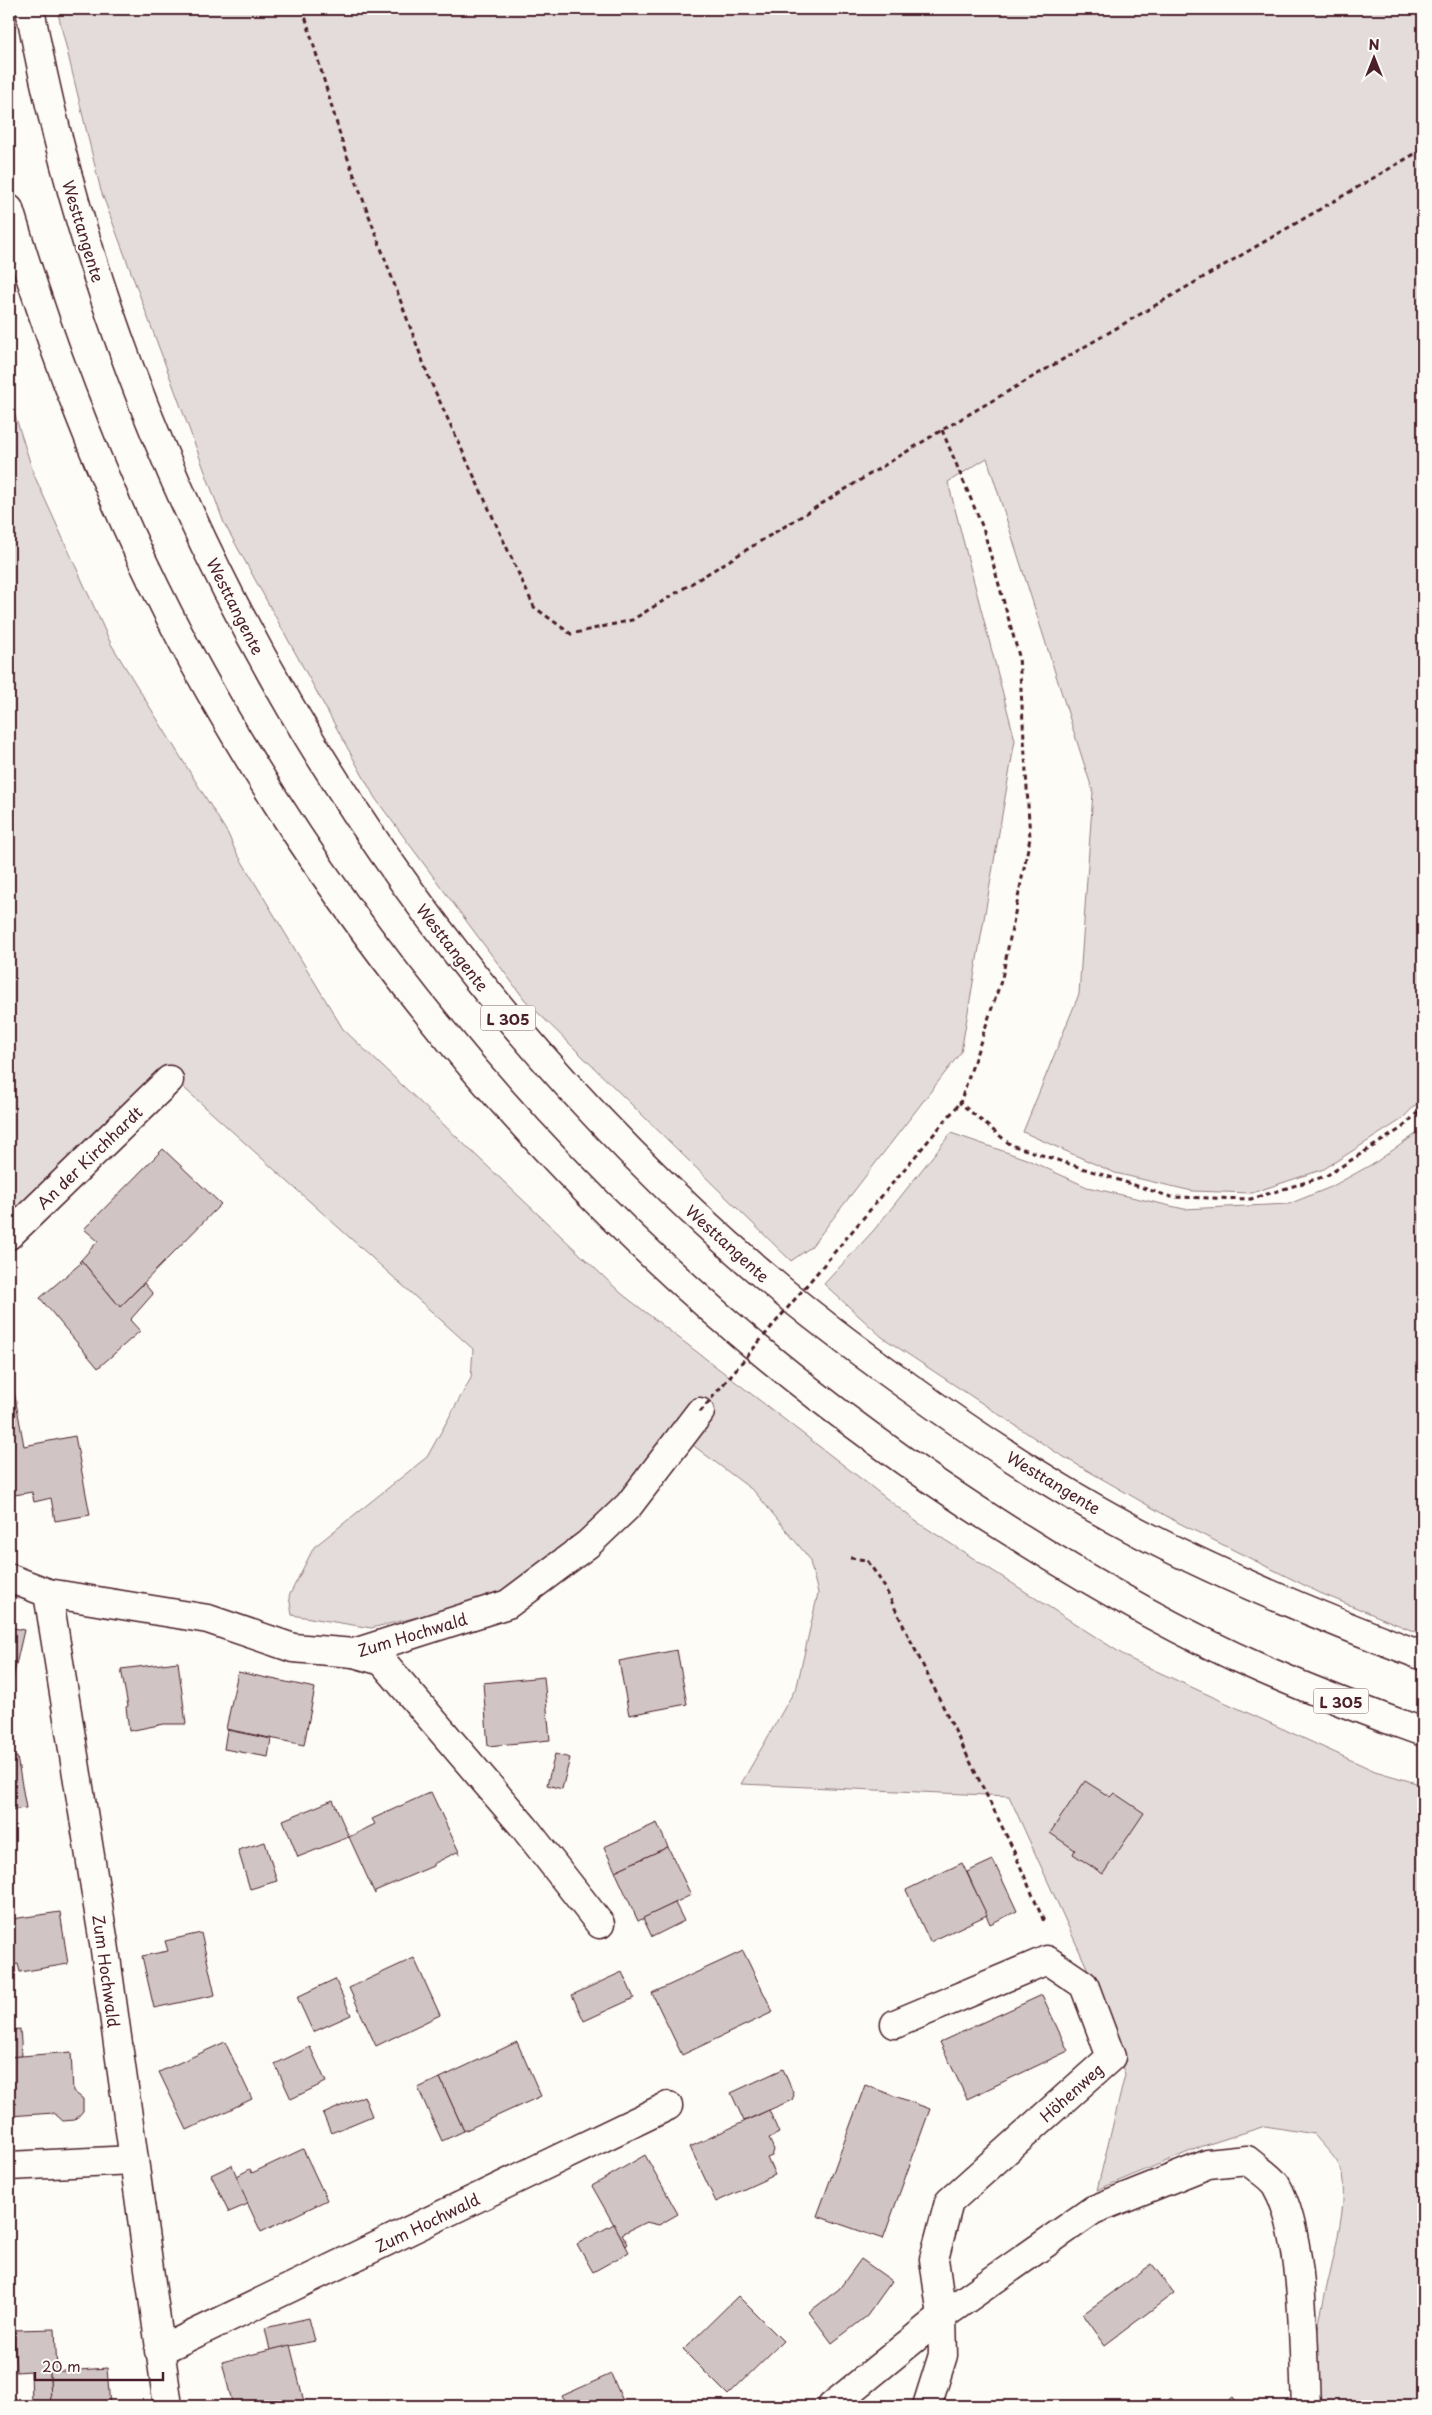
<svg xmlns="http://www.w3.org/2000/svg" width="1432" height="2415" font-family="'Playpen Sans',sans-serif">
  <rect width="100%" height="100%" fill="#fdfcf7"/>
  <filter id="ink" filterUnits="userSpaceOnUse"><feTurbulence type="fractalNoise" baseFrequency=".02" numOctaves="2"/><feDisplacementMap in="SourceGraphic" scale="10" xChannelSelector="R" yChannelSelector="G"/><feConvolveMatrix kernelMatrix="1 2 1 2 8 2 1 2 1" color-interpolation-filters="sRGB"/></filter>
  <g filter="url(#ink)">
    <!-- green -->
    <g fill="#e3dcda" stroke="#967e82">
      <path d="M57 9H1423V1097L1401 1120 1324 1169 1252 1193 1192 1191 1115 1173 1023 1132 1079 994 1093 792 987 458 948 482 1015 740 961 1052 811 1247 791 1261 525 1000 375 798 224 523 101 191Z"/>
      <path d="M9 396 34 475 111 644 228 834 235 850 343 1029 622 1294 917 1522 1130 1659 1375 1771 1423 1785V2406H1318C1318 2384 1315 2360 1317 2337 1321 2295 1354 2203 1340 2167 1335 2156 1321 2144 1314 2134L1265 2126 1203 2146 1097 2190 1125 2075 1103 2003 1009 1796 741 1784 797 1686 818 1593 809 1558 755 1492 678 1434 615 1512 525 1592 371 1628 292 1615 289 1596 314 1547 427 1457 471 1378 473 1349 173 1078 9 1224Z"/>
      <path d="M1423 1129V1635L1320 1593 1177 1522 1057 1453 882 1337 824 1284 874 1230 951 1133 1026 1159 1087 1187 1184 1209 1289 1204 1331 1187 1376 1162Z"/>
    </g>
    <!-- building -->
    <g fill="#d0c5c4" stroke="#4a1f2b">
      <path d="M163 1149 221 1204 120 1307 81 1260 98 1241 84 1229Z"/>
      <path d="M81 1260 120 1307 144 1283 153 1294 130 1320 140 1331 98 1368 40 1298 81 1263 79 1262Z"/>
      <path d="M9 1364 24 1446 75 1436 90 1515 55 1521 51 1498 34 1502 32 1492 9 1496Z"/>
      <path d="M9 1627 24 1630 12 1682 9 1681Z"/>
      <path d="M677 1650 687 1704 629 1715 619 1661Z"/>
      <path d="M178 1662 186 1724H164L129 1731 126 1707 128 1706 121 1669Z"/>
      <path d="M238 1672 315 1688 304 1745 226 1729Z"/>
      <path d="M544 1677 550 1740 488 1746 483 1683Z"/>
      <path d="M227 1730 271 1739 268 1757 224 1749Z"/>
      <path d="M555 1754 570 1758 562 1789 547 1785Z"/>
      <path d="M17 1757 26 1808 9 1810V1758Z"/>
      <path d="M1085 1781 1110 1797 1114 1793 1144 1813 1103 1874 1073 1854 1075 1850 1050 1833Z"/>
      <path d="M431 1792 460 1854 457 1852 433 1864V1866L375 1891V1894L349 1837 375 1824 372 1819Z"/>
      <path d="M333 1800 349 1837 298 1857 283 1820Z"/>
      <path d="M657 1823 668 1847 615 1871 604 1847Z"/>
      <path d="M265 1842 277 1881 250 1889 238 1850Z"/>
      <path d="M668 1847 691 1895 638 1921 615 1871Z"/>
      <path d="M993 1860 1017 1911 990 1924 967 1872Z"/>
      <path d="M962 1863 987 1915 930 1942 906 1890Z"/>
      <path d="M675 1903 684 1921 652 1937 643 1918Z"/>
      <path d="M60 1912 68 1964 20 1972 18 1964 9 1966V1924H12V1919Z"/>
      <path d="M201 1933 215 1995 154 2008 142 1956 168 1951 165 1941Z"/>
      <path d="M743 1951 773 2012 682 2055 652 1993Z"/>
      <path d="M414 1958 440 2015 376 2046 349 1988Z"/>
      <path d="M622 1972 634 1998 584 2021 572 1995Z"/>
      <path d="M335 1979 351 2015 313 2032 297 1997Z"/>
      <path d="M1042 1995 1068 2051 967 2099 940 2042Z"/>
      <path d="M20 2029 22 2056 9 2057V2030Z"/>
      <path d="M225 2042 252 2099 187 2130 159 2072Z"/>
      <path d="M517 2042 541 2096 464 2131 440 2078Z"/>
      <path d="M310 2047 326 2082 291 2099 275 2064Z"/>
      <path d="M71 2052 73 2091 83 2099V2111L75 2120 63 2121 54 2113 9 2116V2057Z"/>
      <path d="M783 2069 794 2095 792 2100 744 2121 731 2093Z"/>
      <path d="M440 2078 464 2131 442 2141 418 2088Z"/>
      <path d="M865 2085 930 2109 883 2239 817 2216Z"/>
      <path d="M364 2096 372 2116 331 2133 323 2114Z"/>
      <path d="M769 2110 779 2133 769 2138 774 2150 772 2156 767 2158 775 2175 716 2202 690 2147Z"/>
      <path d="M303 2149 327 2200 261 2232 235 2177 250 2169 252 2173Z"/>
      <path d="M645 2155 678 2214 659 2225 646 2222 622 2234 628 2244 626 2246 592 2186Z"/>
      <path d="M232 2165 248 2204 229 2212 211 2175Z"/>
      <path d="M614 2224 629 2252 593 2272 577 2244Z"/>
      <path d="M861 2259 892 2281 867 2316 832 2343 809 2312 839 2289Z"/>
      <path d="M1152 2264 1174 2293 1105 2345 1083 2314Z"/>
      <path d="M738 2296 783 2341 728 2395 683 2350Z"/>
      <path d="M309 2318 315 2341 270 2350 265 2328Z"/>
      <path d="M55 2329 57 2372H50L51 2404H32L31 2371 16 2372 14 2330Z"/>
      <path d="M290 2345 305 2406H233L222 2362Z"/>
      <path d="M107 2368 110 2406H51L50 2372Z"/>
      <path d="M611 2374 623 2401 621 2406H567L562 2396Z"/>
      <path d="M1233 2397 1240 2406H1222Z"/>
      <path d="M1171 2398 1178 2406H1161Z"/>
    </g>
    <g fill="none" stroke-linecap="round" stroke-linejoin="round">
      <!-- minor casing -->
      <g stroke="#4a1f2b" stroke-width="31">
        <g id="minor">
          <path d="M9 1235 169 1080"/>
          <path d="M9 1578 48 1593 208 1619 293 1648 354 1653 508 1604 588 1544 629 1505 700 1412"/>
          <path d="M48 1593 105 1950 168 2406"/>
          <path d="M354 1653 382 1661 524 1827 600 1924"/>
          <path d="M895 2024 1047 1960 1084 1985 1111 2057 949 2202 934 2259 942 2316 943 2355 927 2406"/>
          <path d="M9 2166 133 2160"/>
          <path d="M159 2351 668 2106"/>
          <path d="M832 2406 942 2316 1093 2210 1208 2164 1247 2160C1256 2168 1270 2176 1276 2185 1305 2235 1303 2347 1306 2406"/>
        </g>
      </g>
      <!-- major casing -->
      <g stroke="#4a1f2b" stroke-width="31">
        <g id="major">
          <path d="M30 9C120 499 388 956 768 1279 811 1316 857 1350 903 1383 979 1438 1059 1491 1142 1534 1233 1581 1328 1620 1423 1656"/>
          <path d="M9 209C62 385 131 557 224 716 415 1046 683 1325 1005 1528 1087 1580 1173 1630 1262 1669 1315 1692 1369 1713 1423 1732"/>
        </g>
      </g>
      <!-- path -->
      <g stroke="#4a1f2b" stroke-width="3" stroke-dasharray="5 4" stroke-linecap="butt">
        <path d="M303 9 344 148 429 378 534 607 571 634 632 620 942 430 1423 149"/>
        <path d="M942 430 983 528 1019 656 1030 838 1002 978 960 1103 1011 1145 1171 1197 1251 1199 1326 1176 1402 1128 1423 1107"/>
        <path d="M850 1558 867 1560 883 1584 1012 1847 1045 1924"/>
      </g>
      <!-- minor -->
      <use href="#minor" stroke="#fdfcf7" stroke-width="28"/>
      <!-- major -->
      <use href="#major" stroke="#fdfcf7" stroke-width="28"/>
      <!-- path-bridge -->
      <path stroke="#4a1f2b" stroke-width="3" stroke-dasharray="5 4" stroke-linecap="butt" d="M700 1412 960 1103"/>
    </g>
  </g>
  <g text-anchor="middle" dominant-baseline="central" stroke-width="4.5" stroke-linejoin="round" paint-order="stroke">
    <!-- shield labels -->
    <g fill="#fdfcf7" stroke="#806168" stroke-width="1">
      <rect x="480.5" y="1005.5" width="55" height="25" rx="4"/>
      <rect x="1313.5" y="1688.5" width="55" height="25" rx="4"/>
    </g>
    <g font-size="15" font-weight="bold" fill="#4a1f2b">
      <text x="508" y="1018">L 305</text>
      <text x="1341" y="1701">L 305</text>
    </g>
    <!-- street labels -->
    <g font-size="16" fill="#4a1f2b" stroke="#fdfcf7">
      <text transform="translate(84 231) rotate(73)">Westtangente</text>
      <text transform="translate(236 606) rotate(63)">Westtangente</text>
      <text transform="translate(453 947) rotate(52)">Westtangente</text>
      <text transform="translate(89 1157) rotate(-44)">An der Kirchhardt</text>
      <text transform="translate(728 1243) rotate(42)">Westtangente</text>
      <text transform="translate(1054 1482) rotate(31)">Westtangente</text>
      <text transform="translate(412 1634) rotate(-17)">Zum Hochwald</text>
      <text transform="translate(107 1971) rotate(82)">Zum Hochwald</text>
      <text transform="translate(1071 2092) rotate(-42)">Höhenweg</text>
      <text transform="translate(427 2222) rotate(-26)">Zum Hochwald</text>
    </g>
  </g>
  <!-- margin -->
  <rect width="1432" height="2415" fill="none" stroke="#fdfcf7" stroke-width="30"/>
  <rect x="15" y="15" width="1402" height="2385" fill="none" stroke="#4a1f2b" stroke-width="2" filter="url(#ink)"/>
  <!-- north arrow -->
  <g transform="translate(1374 58)" stroke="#fdfcf7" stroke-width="4" paint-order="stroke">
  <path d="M0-4L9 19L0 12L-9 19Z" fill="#4a1f2b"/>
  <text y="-8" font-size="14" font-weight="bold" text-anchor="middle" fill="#4a1f2b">N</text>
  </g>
  <!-- scale -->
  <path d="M35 2372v8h128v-8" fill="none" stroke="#4a1f2b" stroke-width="2.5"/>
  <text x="42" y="2372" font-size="15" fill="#4a1f2b" stroke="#fdfcf7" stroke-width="4" paint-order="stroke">20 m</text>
</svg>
